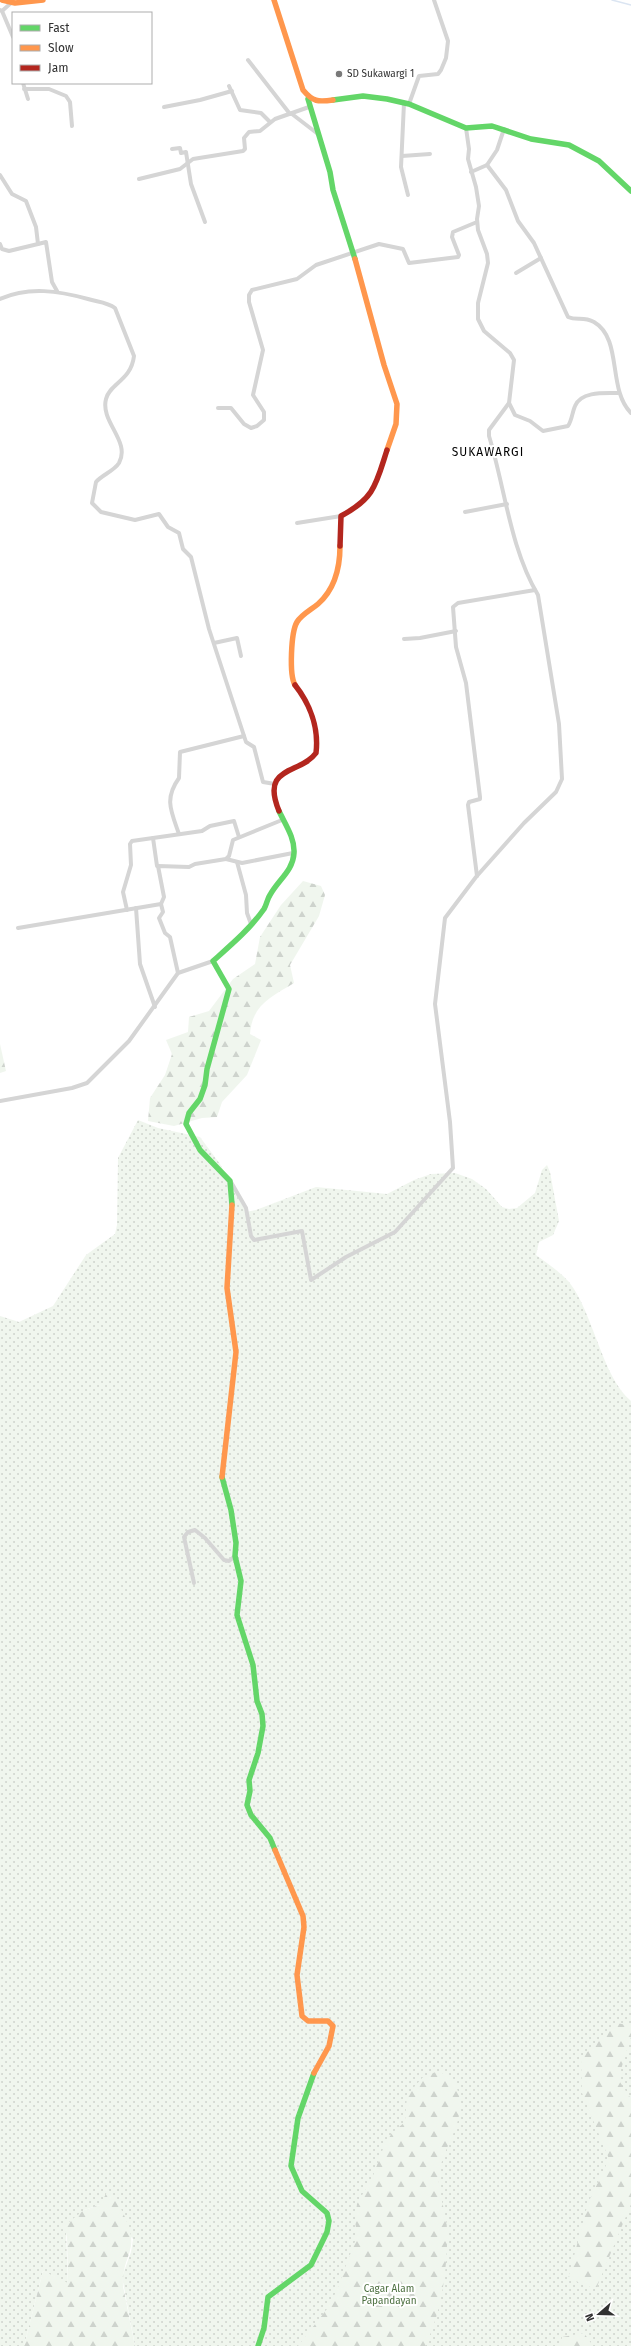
<svg xmlns="http://www.w3.org/2000/svg" width="631" height="2346" font-family="'Fira Sans',sans-serif">
  <defs>
    <pattern id="grass-dots" width="8" height="8" patternUnits="userSpaceOnUse"><rect width="8" height="8" fill="#f0f6ee"/><path d="M2 2h.1M6 6h.1" fill="none" stroke="#ced3cd" stroke-width="1.8" stroke-linecap="round"/></pattern>
    <pattern id="forest-firs" width="22" height="20" patternUnits="userSpaceOnUse"><rect width="22" height="20" fill="#f0f6ee"/><path d="M5 1l3.5 6h-7zM16 11l3.5 6h-7z" fill="#ced3cd"/></pattern>
  </defs>
  <rect width="100%" height="100%" fill="#fff"/>
  <!-- grass -->
  <path fill="url(#grass-dots)" d="M138 1120 158 1128 200 1137 220 1164 246 1212 256 1210 316 1187 387 1194 414 1180 431 1174 455 1173 472 1179 486 1189 502 1207 509 1209 517 1208 535 1193 542 1170 547 1165 550 1172 559 1221 553 1235 539 1242 536 1255C547 1263 560 1272 569 1282 594 1314 602 1377 631 1401V2346H135L122 2277 131 2252 133 2239 100 2205 84 2210 66 2231 68 2284 43 2271 24 2346H0V1316L19 1322 53 1306 86 1255 115 1234 117 1225 118 1158Z"/>
  <!-- forest -->
  <g fill="url(#forest-firs)">
    <path d="M303 881 321 886 325 895 319 916 290 965 294 983C271 997 252 1005 250 1034L261 1040 247 1075 222 1102 217 1117 202 1118 174 1126 148 1121 150 1098 165 1075 172 1054 166 1040 188 1032 189 1017 209 1011 233 979 255 964 260 937 281 905Z"/>
    <path d="M0 1044 6 1071 0 1073Z"/>
    <path d="M617 2023 631 2026V2037L618 2079 631 2099V2204L596 2289 568 2279 588 2203 609 2159 582 2093 581 2058Z"/>
    <path d="M439 2071C449 2077 456 2082 459 2095 465 2124 443 2146 439 2174 437 2192 446 2210 447 2228 448 2266 442 2312 425 2346H298L327 2309 336 2292 357 2236 355 2220 357 2204 373 2176 384 2146 392 2133 405 2122 407 2095 424 2076Z"/>
    <path d="M107 2192C116 2196 118 2202 122 2211 143 2252 122 2251 123 2286L135 2346H24L43 2271 68 2283 67 2237 64 2226 84 2210 100 2205Z"/>
    <path d="M584 2333 593 2346H561L562 2337Z"/>
  </g>
  <g fill="none" stroke-linecap="round" stroke-linejoin="round">
    <!-- stream -->
    <path stroke="#dbe5f2" stroke-width="1.5" d="M612 0 631 5"/>
    <!-- street -->
    <g stroke="#d5d5d5" stroke-width="4">
      <path d="M0 10 2 11 13 37"/>
      <path d="M2 11 11 3"/>
      <path d="M248 60 290 114"/>
      <path d="M23 83 28 99"/>
      <path d="M229 86 240 110 261 113 270 122"/>
      <path d="M24 89H49L66 96 70 102 72 126"/>
      <path d="M404 103 401 167 408 195"/>
      <path d="M409 104 419 76 438 74 441 70 446 58 448 41 434 0"/>
      <path d="M164 107 200 100 232 91"/>
      <path d="M292 114 318 134"/>
      <path d="M172 149 180 148 181 153 186 152 191 184 205 222"/>
      <path d="M402 156 430 154"/>
      <path d="M487 165 497 150 504 129"/>
      <path d="M471 172 487 165 506 190 518 221 534 243 568 317C577 321 583 316 594 322 623 339 607 389 631 413"/>
      <path d="M0 175 12 194 26 201 36 227 38 244 46 242 52 282 57 291"/>
      <path d="M139 179 180 169 193 159 243 151 245 149 244 138 249 132 260 131 275 119 309 107"/>
      <path d="M0 244 2 249 9 251 38 244"/>
      <path d="M516 273 541 258"/>
      <path d="M0 299C29 286 59 291 88 299 98 302 107 302 115 308L134 356C131 381 110 383 106 399 100 422 131 441 119 463 114 471 102 475 96 482L92 503 101 512 135 520 159 514 168 527 179 533 183 549 191 557 209 629 246 742 254 747 263 782 275 784"/>
      <path d="M509 403 515 415 530 421 543 431 568 426C572 420 572 413 575 406 581 391 605 393 618 393"/>
      <path d="M218 408H231L244 424 251 428 257 426 264 420V412L253 395 263 350 249 302V295L252 290 297 279 316 265 379 244 403 249 409 263 458 257 459 255 452 237 453 232 477 222"/>
      <path d="M465 512 507 504"/>
      <path d="M297 523 341 516"/>
      <path d="M404 639 420 638 456 631"/>
      <path d="M214 643 237 638 241 656"/>
      <path d="M179 834C171 811 164 799 179 778L180 752 244 736"/>
      <path d="M153 838 157 866"/>
      <path d="M226 859 242 863 293 853"/>
      <path d="M237 862 246 895 247 913 251 924"/>
      <path d="M477 876 468 805 469 802 480 799V797L466 683 456 647 453 607 458 603 535 590"/>
      <path d="M161 904 163 912 159 918 165 933 170 937 178 973"/>
      <path d="M136 908 140 964 155 1007"/>
      <path d="M127 910 123 892 131 865 130 844 132 841 202 831 210 826 234 821 239 837"/>
      <path d="M18 928 161 904 164 897 158 866 189 867 195 864 226 859 229 856 233 840 282 820"/>
      <path d="M0 1101 72 1088 87 1083 129 1041 178 973 213 961"/>
      <path d="M231 1182 246 1208 251 1236 254 1240 302 1231 311 1280 346 1257 395 1232 453 1168 450 1122 435 1004 445 918 476 877 524 823 556 792 562 779 559 724 538 595C510 548 505 488 489 436V430L509 403 514 360 510 353 484 331 478 319V303L488 263 487 254 478 230 477 219 479 206 476 187 468 159 469 149 466 128"/>
      <path d="M194 1583 184 1537 188 1532 195 1530 205 1538 224 1560 229 1561 235 1556"/>
    </g>
    <!-- fast -->
    <g stroke="#63d668" stroke-width="5.5">
      <path d="M308 99 330 172 333 190 355 259"/>
      <path d="M333 100 363 96 387 99 409 104 466 128 492 126 531 139 569 145 599 161 631 191"/>
      <path d="M232 1205 230 1181 200 1150 186 1124 189 1113 200 1099 205 1085 207 1069 229 989 213 961C231 945 250 929 264 909 267 904 267 899 270 895 278 880 293 871 294 853 295 838 285 824 279 811"/>
      <path d="M222 1477 231 1510 236 1543 235 1556 241 1581 237 1615 253 1665 257 1701 262 1714 263 1726 258 1753 249 1780 250 1791 247 1805 251 1815 270 1838 275 1850"/>
      <path d="M258 2346 264 2328 268 2297 311 2265 327 2232 329 2221 327 2213 302 2191 291 2166 298 2118 314 2073"/>
    </g>
    <!-- slow -->
    <g stroke="#ff974d" stroke-width="5.5">
      <path d="M2 0 15 3 43 0"/>
      <path d="M274 0 303 90C313 102 318 102 333 100"/>
      <path d="M355 259 384 365 397 404 396 424 387 450"/>
      <path d="M295 685C289 675 291 632 297 622 302 614 311 610 318 604 335 589 340 567 340 546"/>
      <path d="M222 1477 236 1352 227 1288 232 1205"/>
      <path d="M275 1850 303 1916 304 1927 297 1975 302 2016 308 2021H328L333 2026 329 2046 314 2073"/>
    </g>
    <!-- jam -->
    <g stroke="#b3261e" stroke-width="5.5">
      <path d="M340 546 341 516C375 498 376 484 387 450"/>
      <path d="M279 811C260 765 300 775 316 753 319 728 310 704 295 685"/>
    </g>
  </g>
  <!-- markers -->
  <circle fill="#797979" stroke="#fff" stroke-width="1.5" cx="339" cy="74" r="4"/>
  <g text-anchor="middle" dominant-baseline="central" stroke-width="4" stroke-linejoin="round" paint-order="stroke">
    <!-- poi labels -->
    <g font-size="10" fill="#313131" stroke="#fff" text-anchor="start">
      <text x="347" y="74">SD Sukawargi 1</text>
    </g>
    <!-- park labels -->
    <g font-size="10" fill="#4a6e3e" stroke="#fff">
      <text x="389" y="2289">Cagar Alam<tspan x="389" dy="12">Papandayan</tspan></text>
    </g>
    <!-- quarter labels -->
    <g font-size="12" letter-spacing="1" fill="#000" stroke="#fff">
      <text x="488" y="452">SUKAWARGI</text>
    </g>
  </g>
  <!-- legend -->
  <rect x="12" y="12" width="140" height="72" fill="#ffffff" stroke="#adadad"/>
  <rect x="20" y="25" width="20" height="6" fill="#63d668" stroke="#adadad"/>
  <text x="48" y="32" font-size="12" fill="#313131">Fast</text>
  <rect x="20" y="45" width="20" height="6" fill="#ff974d" stroke="#adadad"/>
  <text x="48" y="52" font-size="12" fill="#313131">Slow</text>
  <rect x="20" y="65" width="20" height="6" fill="#b3261e" stroke="#adadad"/>
  <text x="48" y="72" font-size="12" fill="#313131">Jam</text>
  <!-- north arrow -->
  <g transform="translate(599 2314) rotate(250)" stroke="#ffffff" stroke-width="3" paint-order="stroke">
  <path d="M0-3L7 15L0 10L-7 15Z" fill="#313131"/>
  <text y="-6" font-size="11" font-weight="bold" text-anchor="middle" fill="#313131">N</text>
  </g>
</svg>
